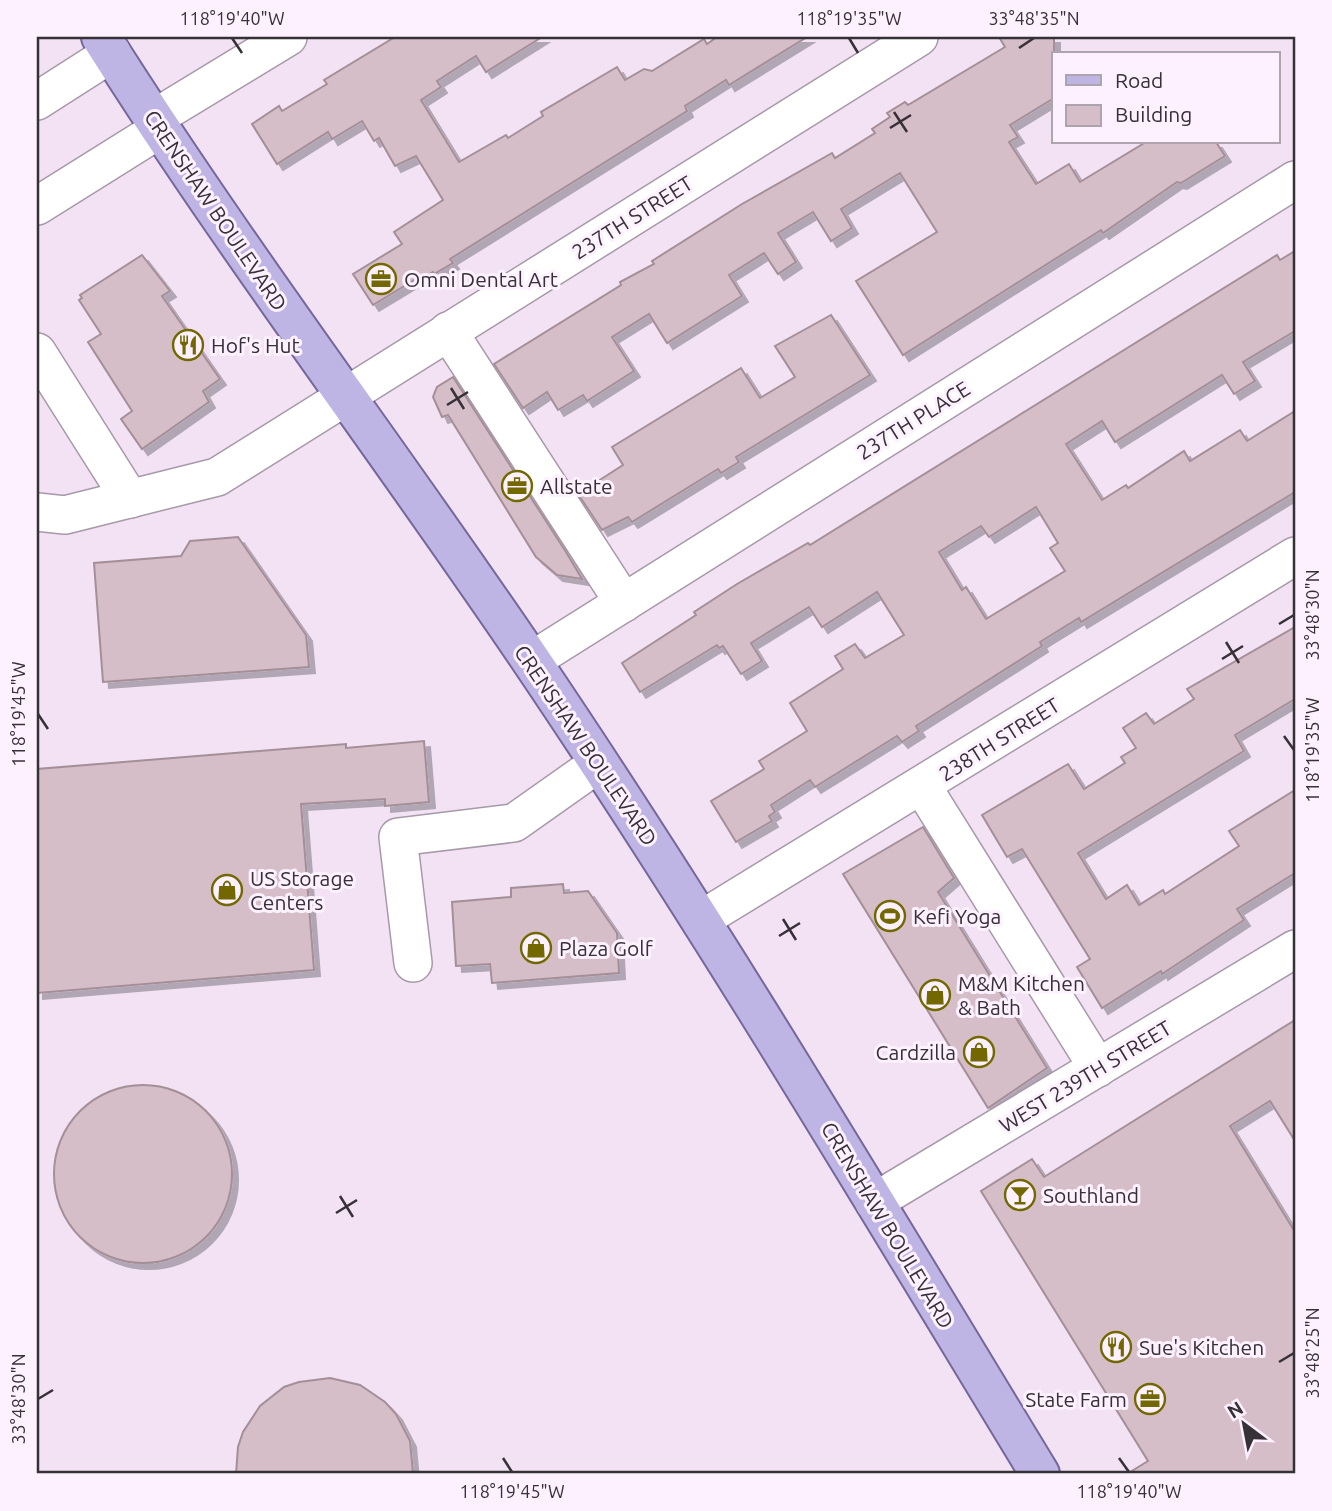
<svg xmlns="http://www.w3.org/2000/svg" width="1332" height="1511" font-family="Ubuntu,sans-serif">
  <defs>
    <filter id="shadow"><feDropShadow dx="6" dy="6" stdDeviation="0" flood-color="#0004"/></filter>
  </defs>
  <rect width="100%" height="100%" fill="#f2e2f4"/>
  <!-- building -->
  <g fill="#d5bec8" stroke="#a48f98" stroke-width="2" fill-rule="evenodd" filter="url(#shadow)">
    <path d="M395 37H542L486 72 476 56 437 81 441 87 421 100 459 162 506 135 508 138 543 116 541 112 617 67 625 80 644 69 652 71 704 39 707 44 717 37H807L729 85 726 80 685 106 687 111 450 259 453 263 434 274 433 272 423 278 421 276 373 305 353 274 402 244 394 232 443 200 416 156 395 166 379 138 374 141 362 121 332 139 328 132 277 164 252 124 279 106 282 111 327 84 324 80Z"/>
    <path d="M999 37H1054V98L1010 125 1018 137 1009 142 1036 184 1069 164 1080 182 1146 142H1216L1225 156 1181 183 1177 182 1103 233 1101 230 903 355 856 281 937 232 900 173 841 209 852 228 831 241 813 212 778 233 796 262 778 274 764 253 729 275 742 296 667 343 649 314 612 337 634 371 587 401 583 395 558 410 547 392 523 408 494 364 621 285 620 282 654 264 652 261 742 204 832 153 835 158 875 133 872 129 890 117 887 113 905 102 908 105 1005 47Z"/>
    <path d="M1295 251V331L1243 362 1255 381 1234 394 1222 375 1115 442 1102 421 1066 444 1102 500 1126 485 1128 488 1184 451 1190 461 1240 430 1247 441 1295 411V492L1081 622 1079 618 1040 642 1042 646 916 726 919 731 902 742 897 736 815 787 810 780 771 805 775 812 769 816 772 821 736 842 711 801 764 769 759 761 807 731 790 703 843 669 835 656 855 644 865 658 904 635 877 592 822 627 809 607 751 643 762 661 741 674 723 646 719 648 717 645 640 692 622 663 696 615 694 612 737 584 808 543 810 545 1277 255 1280 260ZM1036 507 1058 543 1050 548 1065 571 986 619 966 587 962 590 939 552 981 526 989 537Z"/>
    <path d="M142 255 170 291 162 296 220 379 203 391 209 402 142 449 121 419 132 411 88 342 101 334 79 300 82 298 80 295Z"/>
    <path d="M831 315 870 375 736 457 739 462 721 473 718 469 632 522 628 517 602 530 578 494 623 465 612 447 741 368 760 398 795 377 775 346Z"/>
    <path d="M453 377 566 552 582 579 557 575 536 557 448 415 442 417 433 397 437 387Z"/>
    <path d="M238 537 306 635 309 667 103 682 94 563 181 556 190 541Z"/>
    <path d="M1295 627V699L1235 735 1244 751 1078 853 1106 899 1127 885 1139 905 1163 890 1165 894 1239 846 1229 831 1295 790V873L1237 909 1244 920 1162 974 1161 971 1102 1008 1077 967 1090 959 1022 849 1007 857 982 815 1068 764 1084 789 1125 763 1121 757 1136 748 1123 728 1146 713 1154 724 1194 699 1187 689Z"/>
    <path d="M424 741 429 802 385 806V799L301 804 314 970 37 993V769L346 744V748Z"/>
    <path d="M923 827 954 878 938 892 1047 1068 988 1108 843 874Z"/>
    <path d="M563 884 564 893 588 891 617 933 619 973 492 983 490 964 456 966 452 902 511 897V888Z"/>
    <path d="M1295 1020V1141L1270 1101 1230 1126 1295 1232V1474H1127L1148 1461 981 1191 1032 1159 1044 1177Z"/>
    <circle cx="143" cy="1174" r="89"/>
    <path d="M330 1378 360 1385 385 1402 396 1414 410 1441 413 1474H236L238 1447 243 1432 260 1406 284 1387 299 1382Z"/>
  </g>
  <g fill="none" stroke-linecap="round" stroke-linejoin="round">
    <!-- minor casing -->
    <g stroke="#a799a9" stroke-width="40">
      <g id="minor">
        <path d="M37 101 112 53"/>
        <path d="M153 119 288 37"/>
        <path d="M37 206 160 129"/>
        <path d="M448 331 624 603"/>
        <path d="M37 352 130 499"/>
        <path d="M37 512 65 515 217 477 919 37"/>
        <path d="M531 661 1295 180"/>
        <path d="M922 786 1098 1068"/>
        <path d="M702 919 1295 556"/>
        <path d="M413 963 398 837 514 823 599 763"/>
        <path d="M874 1202 1295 949"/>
      </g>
    </g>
    <!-- major casing -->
    <g stroke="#74679c" stroke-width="42">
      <path id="major" d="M101 37C236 251 390 452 532 662 711 927 874 1201 1040 1474"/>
    </g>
    <!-- minor -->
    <use href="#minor" stroke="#fff" stroke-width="37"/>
    <!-- major -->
    <use href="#major" stroke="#bfb5e4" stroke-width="38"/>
  </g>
  <!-- ticks -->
  <path fill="none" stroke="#363037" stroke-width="2.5" d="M232 38 242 53M849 38 858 53M1019 48 1034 38M894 112 907 132M890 128 911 115M451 388 464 409M447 405 468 392M1279 624 1294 615M1226 642 1239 663M1222 659 1243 646M38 714 48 729M1284 736 1294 750M783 919 796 940M779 936 800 923M340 1196 353 1217M336 1213 357 1200M1279 1362 1294 1353M38 1399 53 1390M503 1458 512 1472M1119 1458 1129 1472"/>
  <!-- icons -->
  <defs>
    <g id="office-ring" transform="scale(1.575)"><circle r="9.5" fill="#fdf1ff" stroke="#736800" stroke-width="1.5"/><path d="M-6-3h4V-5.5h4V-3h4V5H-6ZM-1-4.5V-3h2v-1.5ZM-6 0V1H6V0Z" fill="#736800"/></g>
    <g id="restaurant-ring" transform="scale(1.575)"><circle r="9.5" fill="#fdf1ff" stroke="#736800" stroke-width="1.5"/><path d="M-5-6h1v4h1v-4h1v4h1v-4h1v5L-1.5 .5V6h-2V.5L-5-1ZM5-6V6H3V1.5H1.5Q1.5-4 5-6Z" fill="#736800"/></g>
    <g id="shop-ring" transform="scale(1.575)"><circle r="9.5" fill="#fdf1ff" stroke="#736800" stroke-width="1.5"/><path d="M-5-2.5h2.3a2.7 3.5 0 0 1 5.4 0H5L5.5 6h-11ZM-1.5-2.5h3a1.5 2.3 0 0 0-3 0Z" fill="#736800"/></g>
    <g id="stadium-ring" transform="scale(1.575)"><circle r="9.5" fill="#fdf1ff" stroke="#736800" stroke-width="1.5"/><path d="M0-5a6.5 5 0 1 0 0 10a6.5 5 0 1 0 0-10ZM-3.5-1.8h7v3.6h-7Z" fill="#736800"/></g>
    <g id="bar-ring" transform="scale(1.575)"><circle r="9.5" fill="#fdf1ff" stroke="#736800" stroke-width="1.5"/><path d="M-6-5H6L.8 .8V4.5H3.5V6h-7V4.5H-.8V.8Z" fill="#736800"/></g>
  </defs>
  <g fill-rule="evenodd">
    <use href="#office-ring" x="381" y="279"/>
    <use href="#restaurant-ring" x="188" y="345"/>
    <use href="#office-ring" x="517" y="486"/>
    <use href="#shop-ring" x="227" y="890"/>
    <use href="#stadium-ring" x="890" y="916"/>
    <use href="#shop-ring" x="536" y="948"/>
    <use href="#shop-ring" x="935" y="995"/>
    <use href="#shop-ring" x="979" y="1052"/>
    <use href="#bar-ring" x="1020" y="1195"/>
    <use href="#restaurant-ring" x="1116" y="1347"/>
    <use href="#office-ring" x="1150" y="1399"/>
  </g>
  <g text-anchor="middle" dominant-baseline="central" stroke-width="6" stroke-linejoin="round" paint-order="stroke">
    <!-- street labels -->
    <g font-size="21" fill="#363037" stroke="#fdf1ff">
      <text transform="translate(216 210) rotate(56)">CRENSHAW BOULEVARD</text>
      <text transform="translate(632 217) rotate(-32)">237TH STREET</text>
      <text transform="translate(913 420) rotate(-32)">237TH PLACE</text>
      <text transform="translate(999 739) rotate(-32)">238TH STREET</text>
      <text transform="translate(586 745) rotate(56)">CRENSHAW BOULEVARD</text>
      <text transform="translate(1085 1076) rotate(-31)">WEST 239TH STREET</text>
      <text transform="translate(888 1225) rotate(59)">CRENSHAW BOULEVARD</text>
    </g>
    <!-- poi labels -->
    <g font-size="21" fill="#363037" stroke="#fdf1ff" text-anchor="start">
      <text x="404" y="279">Omni Dental Art</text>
      <text x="211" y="345">Hof's Hut</text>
      <text x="540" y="486">Allstate</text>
      <text x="250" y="878">US Storage<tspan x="250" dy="24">Centers</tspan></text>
      <text x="913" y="916">Kefi Yoga</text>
      <text x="559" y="948">Plaza Golf</text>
      <text x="958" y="983">M&amp;M Kitchen<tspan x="958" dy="24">&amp; Bath</tspan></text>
      <text x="956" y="1052" text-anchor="end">Cardzilla</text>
      <text x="1043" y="1195">Southland</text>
      <text x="1139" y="1347">Sue's Kitchen</text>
      <text x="1127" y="1399" text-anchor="end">State Farm</text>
    </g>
  </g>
  <!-- border -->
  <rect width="1332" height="1511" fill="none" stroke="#fdf1ff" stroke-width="77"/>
  <!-- legend -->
  <rect x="1052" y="52" width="228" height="91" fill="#fdf1ff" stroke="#ada4af" stroke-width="2"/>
  <rect x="1066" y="75" width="35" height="10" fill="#bfb5e4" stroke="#ada4af" stroke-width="2"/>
  <text x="1115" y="88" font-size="21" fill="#363037">Road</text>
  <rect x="1066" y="105" width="35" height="21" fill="#d5bec8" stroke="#ada4af" stroke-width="2"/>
  <text x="1115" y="122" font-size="21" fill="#363037">Building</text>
  <!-- north arrow -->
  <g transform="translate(1244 1424) rotate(328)" stroke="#fdf1ff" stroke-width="5" paint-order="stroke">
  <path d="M0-5L12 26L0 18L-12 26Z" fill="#363037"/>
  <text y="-10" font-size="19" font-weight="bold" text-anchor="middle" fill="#363037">N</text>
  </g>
  <rect x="38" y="38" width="1256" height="1434" fill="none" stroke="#363037" stroke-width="2.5"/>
  <g font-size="18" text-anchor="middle" fill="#363037">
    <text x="232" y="25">118°19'40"W</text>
    <text x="849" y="25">118°19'35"W</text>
    <text x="1034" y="25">33°48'35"N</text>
    <text transform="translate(1313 615) rotate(-90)" y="6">33°48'30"N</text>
    <text transform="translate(19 714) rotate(-90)" y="6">118°19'45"W</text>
    <text transform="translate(1313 750) rotate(-90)" y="6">118°19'35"W</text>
    <text transform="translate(1313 1353) rotate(-90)" y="6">33°48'25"N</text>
    <text transform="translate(19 1399) rotate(-90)" y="6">33°48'30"N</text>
    <text x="512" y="1498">118°19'45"W</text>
    <text x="1129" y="1498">118°19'40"W</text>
  </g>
</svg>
